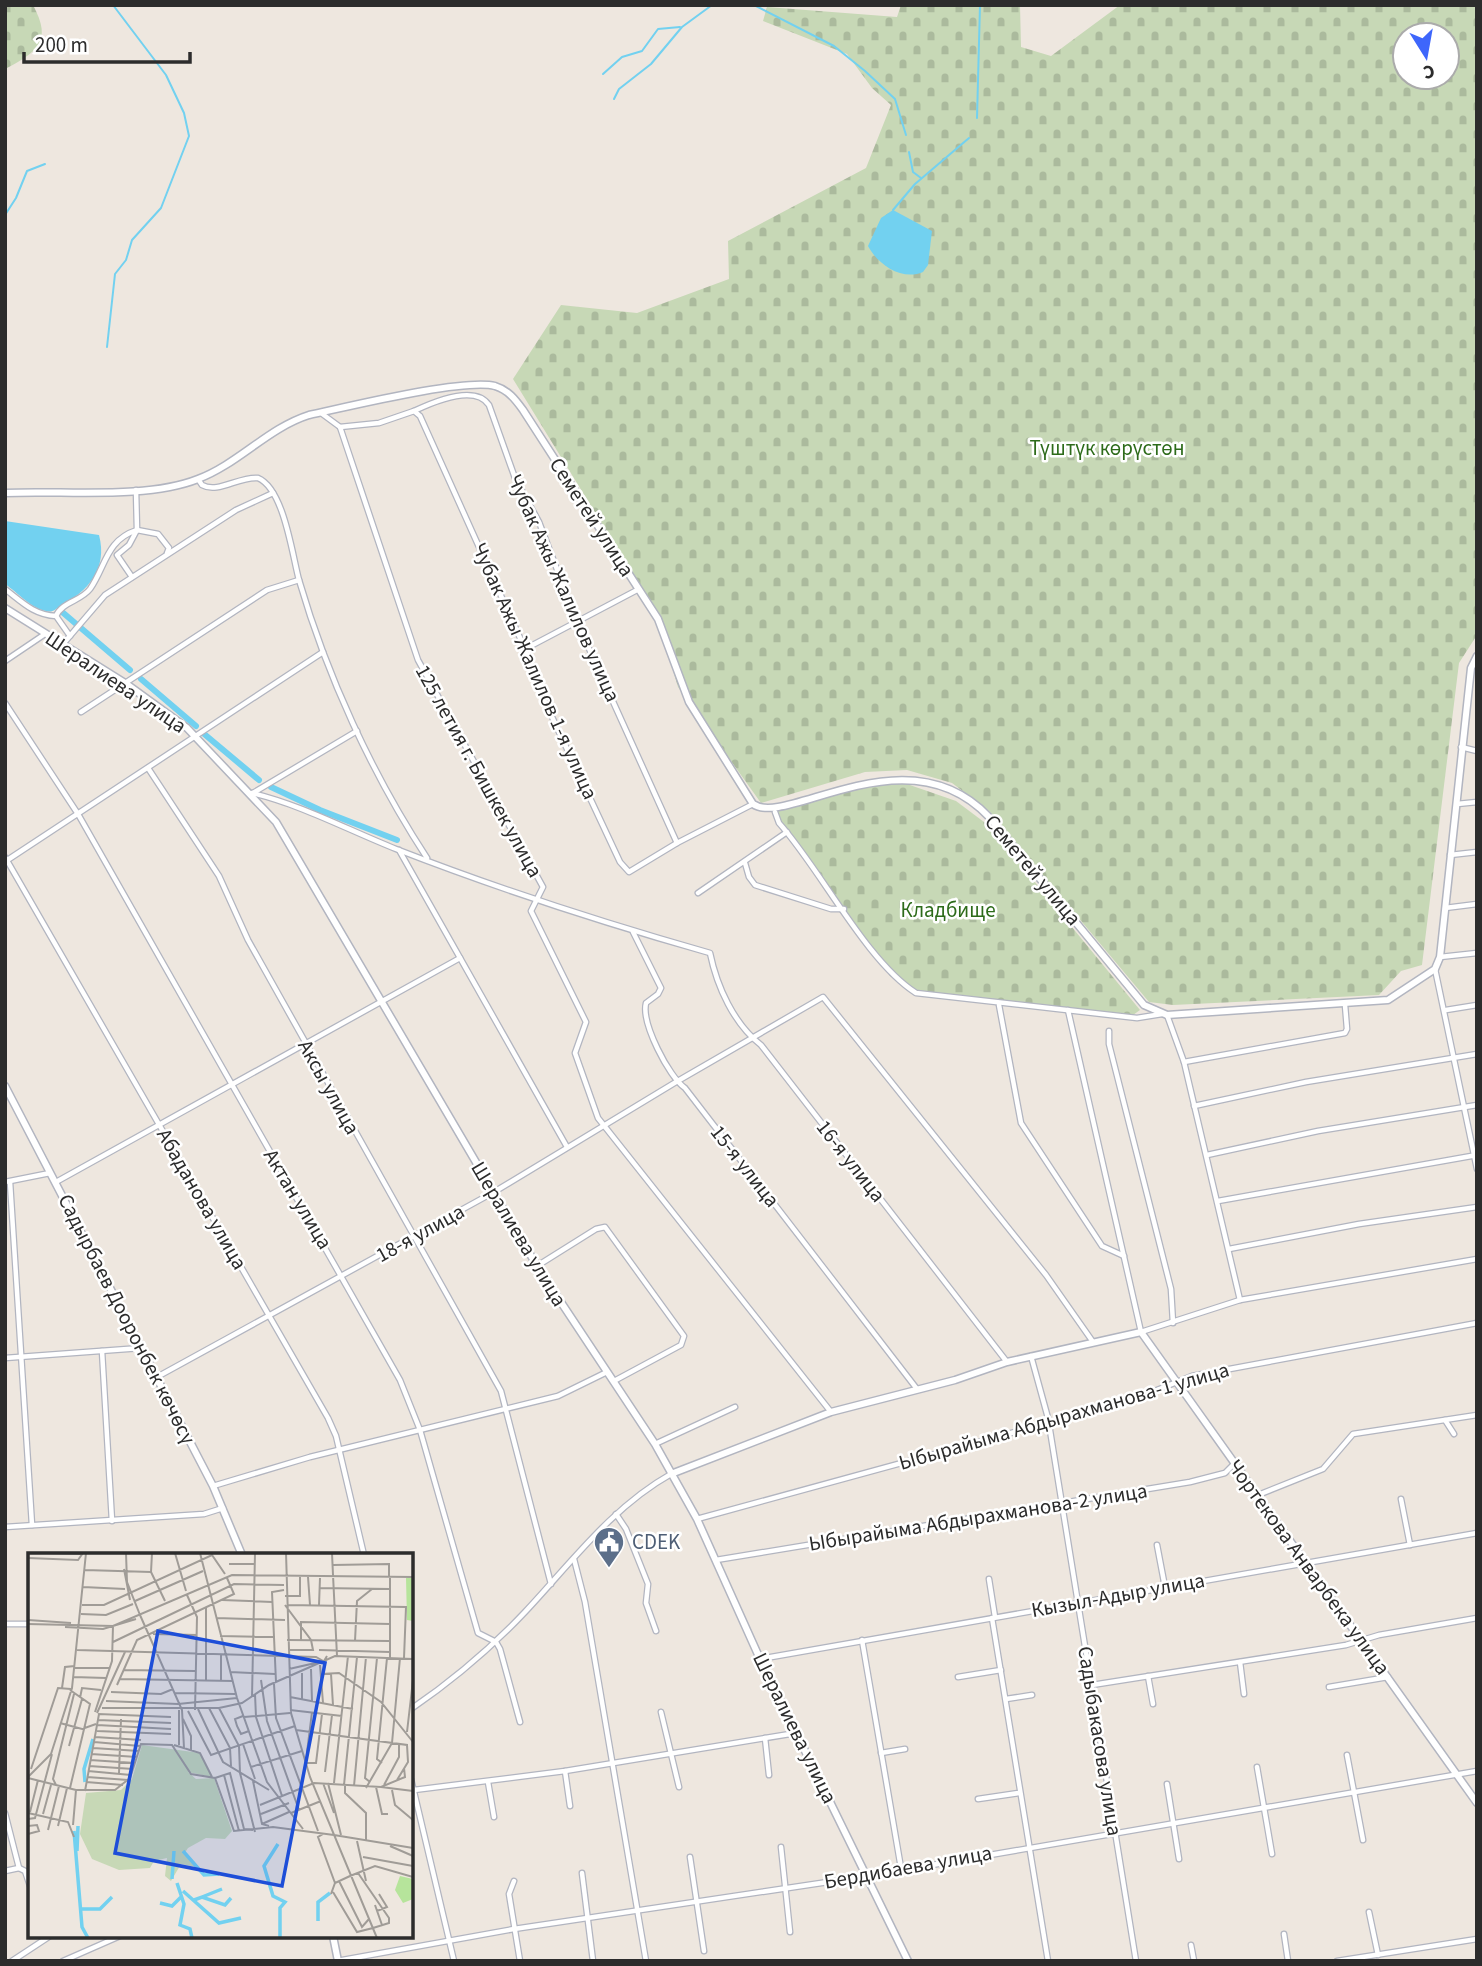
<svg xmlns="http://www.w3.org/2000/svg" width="1482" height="1966" font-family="'Source Sans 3',sans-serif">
  <defs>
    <pattern id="cemetery-stones" width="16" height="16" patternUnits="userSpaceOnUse" patternTransform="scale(1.75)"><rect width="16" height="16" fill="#c7d8b6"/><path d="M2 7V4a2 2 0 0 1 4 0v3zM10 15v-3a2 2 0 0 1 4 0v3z" fill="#abba9d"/></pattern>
  </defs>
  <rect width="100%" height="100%" fill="#eee7df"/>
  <!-- cemetery -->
  <g fill="url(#cemetery-stones)" fill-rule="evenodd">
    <path d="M5 5H33C53 42 37 52 5 69Z"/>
    <path d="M901 5H1020L1021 47 1051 56 1120 5H1477V635L1459 663 1422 965 1401 971 1379 995 1173 1005 1149 1002 989 811 952 783 907 770 865 772 761 803 678 687 655 610 513 379 561 305 637 313 729 279 728 241 866 168 891 105 872 88 847 54 763 21 767 7 897 17ZM1405 35H1447V77H1405Z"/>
    <path d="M873 784H907L956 801 988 825 1140 1010 1133 1015 919 994 890 976 781 827 775 812Z"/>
  </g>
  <!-- water -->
  <g fill="#72d1f0">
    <path d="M893 210 932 231 928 265 923 272C902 281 878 265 868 246L881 218Z"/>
    <path d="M5 521 99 535C108 569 88 591 61 606 55 609 53 613 46 611 32 609 17 592 5 584Z"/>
  </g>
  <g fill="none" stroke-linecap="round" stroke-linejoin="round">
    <!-- stream -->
    <g stroke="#72d1f0" stroke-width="2">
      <path d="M754 5 834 46 865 71 895 99 906 135"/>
      <path d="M603 74 622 57 642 51 658 29 680 27"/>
      <path d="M614 99 619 89 651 64 682 27 712 5"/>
      <path d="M977 118 980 5"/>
      <path d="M909 152 913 172 921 178"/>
      <path d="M893 210 915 184 969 138"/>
      <path d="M5 215 16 198 27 171 45 164"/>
      <path d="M107 347 115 274 126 260 132 240 161 208 189 136 184 113 166 75 113 5"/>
    </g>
    <!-- canal -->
    <g stroke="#72d1f0" stroke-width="6">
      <path d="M61 611 130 670"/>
      <path d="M141 679 196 726"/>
      <path d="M203 733 259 780"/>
      <path d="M271 787 320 810 397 840"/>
    </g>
    <!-- street casing -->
    <g stroke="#b2b5c0" stroke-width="7">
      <g id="street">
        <path d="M414 411C433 402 475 384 489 405L515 478 539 522 577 622 677 843"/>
        <path d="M321 413 340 427 418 660 543 887 531 911 586 1022 575 1053 598 1118 831 1412"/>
        <path d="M340 427 379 423 414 411 420 416 525 649 545 702 620 862 629 872 677 843 753 804"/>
        <path d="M198 479 202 485C218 494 239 476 258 478 284 489 292 554 299 580 327 676 372 774 427 858"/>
        <path d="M132 577 117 555 129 545 137 530 158 534 169 548 167 553"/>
        <path d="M5 589C22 602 34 615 56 616L70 636"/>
        <path d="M56 616C62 602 81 601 90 589 106 566 106 540 137 530L136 490"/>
        <path d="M63 644 105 595 236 510 273 493"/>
        <path d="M525 649 639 589"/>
        <path d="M5 661 45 634"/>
        <path d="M5 703 78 814 400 1380 420 1430 478 1633 496 1642 500 1649 520 1722"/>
        <path d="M81 712 267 590 299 580"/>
        <path d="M1461 747 1477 751"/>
        <path d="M148 768 219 876 248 940 501 1391 551 1584"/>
        <path d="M252 793C302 805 348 830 396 849 499 889 604 923 710 953 717 987 734 1024 761 1045L1007 1362"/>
        <path d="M253 793 357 731"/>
        <path d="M1457 804 1477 802"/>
        <path d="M775 812 779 823C821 870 866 961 916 993L1137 1018 1162 1014"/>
        <path d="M399 850 567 1147"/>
        <path d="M1450 855 1477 852"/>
        <path d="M5 857 328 1418 336 1436 364 1555"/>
        <path d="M6 861 323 652"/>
        <path d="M745 863 749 877 755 885 831 909H844"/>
        <path d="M698 893 787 832"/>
        <path d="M1445 908 1477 904"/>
        <path d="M633 932 661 988 658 994 646 1003C641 1023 669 1077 685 1088L917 1389"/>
        <path d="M1440 957 1477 953"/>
        <path d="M1435 969 1477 1169"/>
        <path d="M999 1005 1021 1123 1102 1246 1124 1256"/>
        <path d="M1068 1010 1141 1332 1240 1300 1477 1259"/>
        <path d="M1446 1010 1477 1005"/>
        <path d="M1167 1015 1184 1062 1240 1300"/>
        <path d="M1109 1031V1044L1171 1289 1173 1323"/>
        <path d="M1184 1062 1345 1033 1347 1029 1345 1005"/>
        <path d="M1194 1106 1306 1082 1477 1054"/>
        <path d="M1207 1155 1318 1131 1477 1105"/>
        <path d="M5 1182 50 1173"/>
        <path d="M10 1182 32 1525"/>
        <path d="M56 1182 460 958"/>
        <path d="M1218 1201 1477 1155"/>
        <path d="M1229 1249 1359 1224 1477 1207"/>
        <path d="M537 1266 596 1229 605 1227 684 1336 681 1345 614 1381"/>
        <path d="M102 1351 112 1521"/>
        <path d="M1031 1356 1048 1418 1136 1961"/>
        <path d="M5 1358 141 1348"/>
        <path d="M157 1377 494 1192 676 1082 823 997 1046 1275 1093 1342"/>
        <path d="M1445 1420 1454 1434"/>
        <path d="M655 1444 735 1407"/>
        <path d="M213 1486 310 1457 558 1396 607 1372"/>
        <path d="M1258 1495 1323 1469 1353 1434 1477 1415"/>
        <path d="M1401 1499 1410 1545"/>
        <path d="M616 1514 626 1529 648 1584 646 1603 656 1631"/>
        <path d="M697 1519 1132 1400 1192 1376 1477 1323"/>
        <path d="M5 1527 204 1514 223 1508"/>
        <path d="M1157 1545 1165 1587"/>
        <path d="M574 1559 585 1602 646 1961"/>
        <path d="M716 1560 1190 1482 1225 1473 1234 1464"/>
        <path d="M989 1579 995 1617"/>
        <path d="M992 1618 1048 1961"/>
        <path d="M5 1624H30"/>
        <path d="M862 1640 901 1868"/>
        <path d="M760 1659 1477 1533"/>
        <path d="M1240 1662 1244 1694"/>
        <path d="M1148 1676 1153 1704"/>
        <path d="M958 1677 1001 1670"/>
        <path d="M1092 1685 1346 1645 1379 1635 1477 1618"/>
        <path d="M1329 1687 1388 1677"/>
        <path d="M1006 1699 1032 1695"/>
        <path d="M411 1709C452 1681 490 1649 525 1612 571 1563 612 1507 671 1474"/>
        <path d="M661 1712 679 1787"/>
        <path d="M765 1738 769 1775"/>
        <path d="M881 1753 905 1749"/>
        <path d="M1347 1755 1363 1840"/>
        <path d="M1257 1767 1272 1854"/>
        <path d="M565 1771 570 1806"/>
        <path d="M411 1779 454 1961"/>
        <path d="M488 1782 494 1817"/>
        <path d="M1167 1784 1179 1859"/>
        <path d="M414 1790 565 1771 796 1733"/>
        <path d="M978 1799 1019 1793"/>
        <path d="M5 1813 19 1868 25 1871 30 1886"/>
        <path d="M781 1847 790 1932"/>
        <path d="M690 1857 704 1951"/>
        <path d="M5 1871 19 1868"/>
        <path d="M582 1873 593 1961"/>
        <path d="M514 1881 509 1894 520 1961"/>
        <path d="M1369 1912 1378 1955"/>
        <path d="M1284 1934 1288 1961"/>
        <path d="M1191 1945 1194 1961"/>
        <path d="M12 1961 50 1936"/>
        <path d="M63 1961 120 1936"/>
        <path d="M337 1961 514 1929 868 1876 1477 1771"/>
        <path d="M1337 1961 1477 1939"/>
      </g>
    </g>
    <!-- secondary casing -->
    <g stroke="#b2b5c0" stroke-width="9">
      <g id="secondary">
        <path d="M5 493C62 490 145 500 198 479 238 464 268 428 309 415 347 407 464 378 495 386 508 390 515 399 523 410L658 619 689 702 753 804C786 828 907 730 989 817L1144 1005 1167 1015 1388 1000 1435 969 1440 957 1471 668 1477 656"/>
        <path d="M5 608 125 683 187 728 276 822 537 1266 655 1444 697 1519 760 1659 908 1961"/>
        <path d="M5 1086 213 1486 242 1555"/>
        <path d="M671 1474 831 1412 955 1380 1007 1362 1141 1332 1477 1803"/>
        <path d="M333 1936 338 1961"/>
      </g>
    </g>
    <!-- street -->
    <use href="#street" stroke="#fff" stroke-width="4.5"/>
    <!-- secondary -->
    <use href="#secondary" stroke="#fff" stroke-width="6"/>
  </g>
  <!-- icons -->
  <defs>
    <g id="civic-pin" transform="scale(1.575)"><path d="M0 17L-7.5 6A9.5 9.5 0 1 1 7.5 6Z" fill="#5c6f8a" stroke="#fff"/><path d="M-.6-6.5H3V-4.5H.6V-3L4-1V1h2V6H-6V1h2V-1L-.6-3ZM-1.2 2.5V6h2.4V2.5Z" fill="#fff"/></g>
  </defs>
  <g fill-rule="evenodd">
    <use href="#civic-pin" x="609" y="1542"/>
  </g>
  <g text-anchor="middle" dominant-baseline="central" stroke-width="5" stroke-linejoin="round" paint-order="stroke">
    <!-- park labels -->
    <g font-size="21" fill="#2d6b1a" stroke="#fff">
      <text x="1107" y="448">Түштүк көрүстөн</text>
      <text x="948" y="910">Кладбище</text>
    </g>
    <!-- street labels -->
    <g font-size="21" fill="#2c2c2c" stroke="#fff">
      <text transform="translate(592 517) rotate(57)">Семетей улица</text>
      <text transform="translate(564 588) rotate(66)">Чубак Ажы Жалилов улица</text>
      <text transform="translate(535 671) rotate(66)">Чубак Ажы Жалилов 1-я улица</text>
      <text transform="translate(116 682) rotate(34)">Шералиева улица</text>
      <text transform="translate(479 771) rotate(61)">125 летия г. Бишкек улица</text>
      <text transform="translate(1033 870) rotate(50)">Семетей улица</text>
      <text transform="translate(329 1087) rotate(61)">Аксы улица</text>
      <text transform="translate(851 1161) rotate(52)">16-я улица</text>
      <text transform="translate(745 1166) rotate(52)">15-я улица</text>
      <text transform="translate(202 1199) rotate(60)">Абаданова улица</text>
      <text transform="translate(298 1199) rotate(59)">Актан улица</text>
      <text transform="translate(420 1233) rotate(-29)">18-я улица</text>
      <text transform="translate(519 1234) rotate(59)">Шералиева улица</text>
      <text transform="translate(127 1319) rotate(63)">Садырбаев Дооронбек көчөсү</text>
      <text transform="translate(1064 1416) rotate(-16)">Ыбырайыма Абдырахманова-1 улица</text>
      <text transform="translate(978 1517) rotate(-9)">Ыбырайыма Абдырахманова-2 улица</text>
      <text transform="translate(1309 1567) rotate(54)">Чортекова Анварбека улица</text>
      <text transform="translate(1118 1595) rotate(-10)">Кызыл-Адыр улица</text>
      <text transform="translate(795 1728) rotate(64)">Шералиева улица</text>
      <text transform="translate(1100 1741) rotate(81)">Садыбакасова улица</text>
      <text transform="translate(908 1867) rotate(-10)">Бердибаева улица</text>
    </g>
    <!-- service labels -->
    <g font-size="21" fill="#4e5e75" stroke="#fff" text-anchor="start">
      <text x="632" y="1542">CDEK</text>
    </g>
  </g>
  <!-- overview -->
  <g transform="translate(28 1553)">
    <rect width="385" height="385" fill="#eee7df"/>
    <path d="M385 24V68L379 67 378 25ZM372 323 385 326V346L375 350 367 337Z" fill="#b6e49b"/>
    <path d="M114 192 172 200 184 224 160 219 168 226 186 225 204 278 197 286 178 285 160 295 156 301 168 314 153 311 143 328 137 323 139 305 126 308 122 315 91 317 64 306 52 281 58 240 93 237 104 226Z" fill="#c7d8b6"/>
    <path fill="none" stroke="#72d1f0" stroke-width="3.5" d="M57 229 56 216 65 186M46 278 54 374 60 385M250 291 236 313 245 343 257 349 252 355V385M49 298 50 273M155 298 176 322 191 321M144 326 146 298M149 330 156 351 152 372 162 376 164 385M155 338 191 370 213 365M174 344 194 336M166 347 174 344 197 352 203 345M132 350 144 353 154 343M54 356H72L84 344M290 368V349L302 340"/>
    <path fill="none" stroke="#a09c97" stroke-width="2" d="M18 0 55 1M98 0 99 29 112 62M103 0H125M124 0 123 19 137 48M147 0 158 38M172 0 209 145 239 229 275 276M258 0 263 160 282 224 349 385M304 0 305 22M0 5 50 7 55 0M201 11H227M305 12 361 11V23M96 16 102 47M57 17 123 19M305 22 309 103M280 24 282 52M362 24V105M55 34 97 36M292 35 362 36M159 42 169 64 167 157M257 43H272V24M194 47 244 49M107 48 175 18M54 52H76L184 2 197 21M257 52 283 87 285 97H261M260 52 378 54 376 105M291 52 292 25M53 61 78 62 105 51M112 62 154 157 156 195M188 65 257 67M0 67 43 70M0 71 85 73 204 22 385 24M37 74 75 76 108 66M125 81 169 82M192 83 245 84M259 87 362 88M273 87V69L362 71M327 88 329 48 344 36M85 89 206 31 256 32M49 97 288 104 297 109M291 97 362 99M292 112 295 150M47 115H82M261 116 296 108 299 103M283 116 284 148M96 117 167 118M202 119 247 121M274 120V146M293 121 311 120 353 149 385 189M303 121 305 152M45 124 78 125M92 126 205 128M233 127 239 168 271 257M178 128V55M193 128V102M248 129 244 39 256 37M246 131 248 165 290 278M89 132 109 87 206 41 199 25M34 135 37 114 47 113M83 139 133 141 145 136M147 140 207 141M227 141 228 164 254 243M224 144 227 0M262 144 325 156M52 145 54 135 73 137M78 148 150 151 209 145M74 155H191L214 150 241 132 307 103 385 106M181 155 202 195 203 213M191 155 211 193 212 220 227 279M170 156 195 209 241 237M151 157V192M262 157 314 163M160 158 183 202 267 173M67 159 84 108 85 73M69 160 97 99M215 163 207 166 209 173 213 181 221 178M216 164 262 160M155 166 163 183V197M70 167 143 170M32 170 54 176 68 171M69 172 143 176M268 177 379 192 380 209 369 227M69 178 143 181M379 179 385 127M67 184 113 187M66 189 112 193M215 191 227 226M146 192 172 200 184 224M41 193 54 146M65 195 111 198M279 199 284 159M63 201 109 204M62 207 107 210M277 210H288L294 161M354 210 349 206 359 105M61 213 105 216M223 214 274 198M3 216 30 135 43 136M60 218 103 222M297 219 304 162M91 220 93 166M196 222 211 278M0 224 23 201 44 135 58 0M59 224 100 227M0 225 48 237H87L102 225 113 191 144 192 163 221 187 225 206 278 245 274 306 282M187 225 202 220 216 276 225 277M225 228 234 271 241 273M58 229 95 232M342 229 337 225 349 105M295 230 306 260M300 230 313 282M306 230 320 103M28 232 25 226 46 141M316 232 329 104M317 232V240L338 260V288M356 232 371 204V192M326 233 338 104M348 234 354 261H360M353 234 385 238M42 235 62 151 42 137M338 235 364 190 372 105M364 237 367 252 385 267M57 238 71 161 143 164M232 252 286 230 353 234 377 224 376 215M2 259 10 227M0 260 40 269 46 284M263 260 293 248M15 261 23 232M233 261 261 250M0 266 7 265 24 201M234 271 261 259M45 272 48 237M0 273 9 272 11 278 0 281M30 273 39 235M20 277 31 233M295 281 290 284 307 330M306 282 385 295M329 288 338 328M362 293 385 303M335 304 385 313M330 320 361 365V370L345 375M322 323 347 313 385 324M311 328 334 374 341 366M305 339 329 379 345 375M303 341 307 330 322 323M347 352 354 372M349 358 359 354 351 341"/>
    <path fill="#1d4ed8" fill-opacity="0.15" stroke="#1d4ed8" stroke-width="3.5" d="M130 78 297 110 254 333 87 300Z"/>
    <rect width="385" height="385" fill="none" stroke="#2c2c2c" stroke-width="3.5"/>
  </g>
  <!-- border -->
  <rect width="1482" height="1966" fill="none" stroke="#2c2c2c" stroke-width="14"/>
  <!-- north arrow -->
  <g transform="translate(1426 56) rotate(169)"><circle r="33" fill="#ffffff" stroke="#ababab" stroke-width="2"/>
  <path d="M0-5L12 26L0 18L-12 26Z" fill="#3e66fb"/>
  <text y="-10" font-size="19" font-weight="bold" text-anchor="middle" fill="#2c2c2c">С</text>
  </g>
  <!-- scale -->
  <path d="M24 52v10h166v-10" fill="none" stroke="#2c2c2c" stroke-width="3.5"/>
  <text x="35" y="52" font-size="21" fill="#2c2c2c" stroke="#ffffff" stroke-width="5" paint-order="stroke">200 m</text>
</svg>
